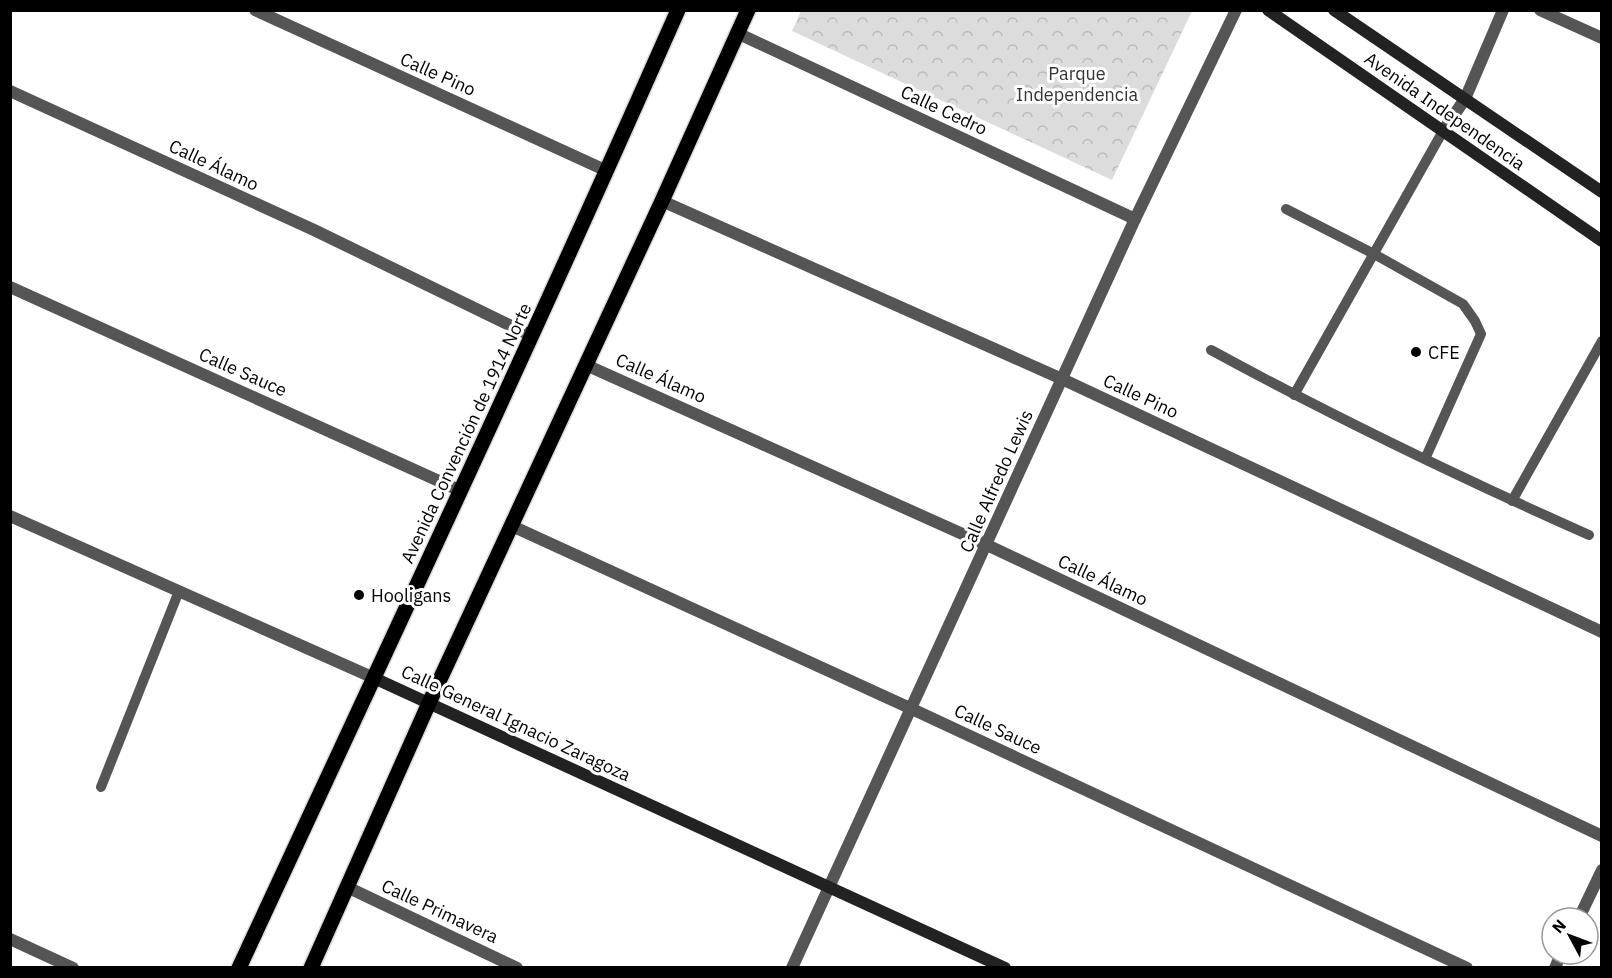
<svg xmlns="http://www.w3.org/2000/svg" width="1612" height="978" font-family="'IBM Plex Sans',sans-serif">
  <defs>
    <pattern id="forest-crowns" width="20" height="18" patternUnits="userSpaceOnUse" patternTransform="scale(1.5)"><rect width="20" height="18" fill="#dcdcdc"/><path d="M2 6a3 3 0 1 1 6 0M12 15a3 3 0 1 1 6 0" fill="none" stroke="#bbb"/></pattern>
  </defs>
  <rect width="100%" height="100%" fill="#fff"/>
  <!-- forest -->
  <path fill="url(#forest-crowns)" d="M801 11V10L1192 11 1112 180 792 31Z"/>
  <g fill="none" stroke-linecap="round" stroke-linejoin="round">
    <!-- primary casing -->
    <g stroke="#dbdbdb" stroke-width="18">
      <g id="primary">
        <path d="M239 968C387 649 536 332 678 10"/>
        <path d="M311 968 429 703 662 201 748 10"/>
      </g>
    </g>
    <!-- service -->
    <g stroke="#555" stroke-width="10">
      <path d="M1286 209 1374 254 1463 304 1475 321 1481 334 1425 459"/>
      <path d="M1211 350C1334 417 1461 478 1589 535"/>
      <path d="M1294 395 1443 131"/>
      <path d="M1512 501 1602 341"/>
      <path d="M101 787 179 591"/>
    </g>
    <!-- minor -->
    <g stroke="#555" stroke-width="12">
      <path d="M255 10 607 171"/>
      <path d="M1540 10 1602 38"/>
      <path d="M737 33 1135 219"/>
      <path d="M10 91 314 230 532 336"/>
      <path d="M1443 131 1465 99 1503 10"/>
      <path d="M662 201 1062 379 1602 632"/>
      <path d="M10 287 461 491"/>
      <path d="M586 365 987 545 1602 836"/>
      <path d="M512 526 912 709 1467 968"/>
      <path d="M347 887 517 968"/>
      <path d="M1579 918 1602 870"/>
      <path d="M10 939 73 968"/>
      <path d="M792 968 1135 219 1236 10"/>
      <path d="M1555 968 1561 954"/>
    </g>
    <!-- tertiary -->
    <path stroke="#555" stroke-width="12" d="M10 516 374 678"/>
    <!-- secondary -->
    <g stroke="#222" stroke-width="12">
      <path d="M1268 10 1602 241"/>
      <path d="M1334 10 1602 192"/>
      <path d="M374 678 1005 968"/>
    </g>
    <!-- primary -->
    <use href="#primary" stroke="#000" stroke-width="15"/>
  </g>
  <!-- markers -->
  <g fill="#000" stroke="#fff" stroke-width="2">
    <circle cx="1416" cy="352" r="6"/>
    <circle cx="359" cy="595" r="6"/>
  </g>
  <g text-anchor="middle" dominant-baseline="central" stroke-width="6" stroke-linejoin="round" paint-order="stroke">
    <!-- park labels -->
    <g font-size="18" fill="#333" stroke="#fff">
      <text x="1077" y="73">Parque<tspan x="1077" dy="21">Independencia</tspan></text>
    </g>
    <!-- street labels -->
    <g font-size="18" fill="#000" stroke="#fff">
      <text transform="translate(438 74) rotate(24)">Calle Pino</text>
      <text transform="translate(944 110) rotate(25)">Calle Cedro</text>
      <text transform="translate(1445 111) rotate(35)">Avenida Independencia</text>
      <text transform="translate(214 165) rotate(25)">Calle Álamo</text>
      <text transform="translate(243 372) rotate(24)">Calle Sauce</text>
      <text transform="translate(661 378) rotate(24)">Calle Álamo</text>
      <text transform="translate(1141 396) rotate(25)">Calle Pino</text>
      <text transform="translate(466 433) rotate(-65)">Avenida Convención de 1914 Norte</text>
      <text transform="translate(996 481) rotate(-66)">Calle Alfredo Lewis</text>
      <text transform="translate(1103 580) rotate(25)">Calle Álamo</text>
      <text transform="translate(516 723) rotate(25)">Calle General Ignacio Zaragoza</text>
      <text transform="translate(998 729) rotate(25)">Calle Sauce</text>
      <text transform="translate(440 911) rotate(25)">Calle Primavera</text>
    </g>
    <!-- poi labels -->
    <g font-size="18" fill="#000" stroke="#fff" text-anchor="start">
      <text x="1428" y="352">CFE</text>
      <text x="371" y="595">Hooligans</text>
    </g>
  </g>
  <!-- border -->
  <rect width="1612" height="978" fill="none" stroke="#000000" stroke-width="24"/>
  <!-- north arrow -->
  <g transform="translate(1570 936) rotate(311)"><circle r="28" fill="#ffffff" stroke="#999999" stroke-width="1.5"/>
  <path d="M0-4.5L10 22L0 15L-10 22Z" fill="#000000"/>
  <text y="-9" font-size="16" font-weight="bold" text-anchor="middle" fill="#000000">N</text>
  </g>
</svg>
